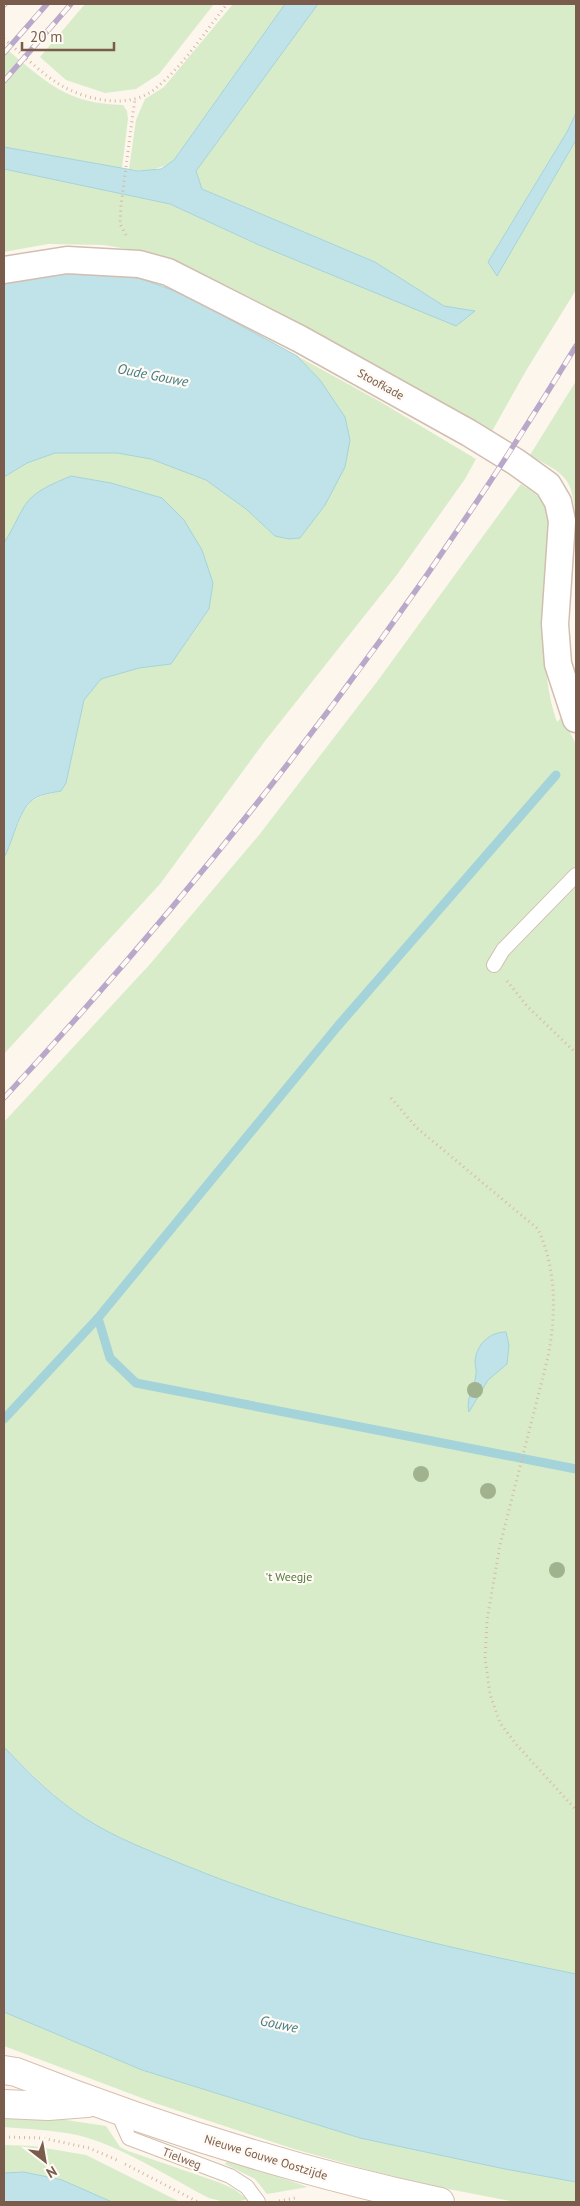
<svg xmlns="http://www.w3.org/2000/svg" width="580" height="2206" font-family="'PT Sans',sans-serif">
  <rect width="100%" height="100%" fill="#fdf6ec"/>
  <!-- green -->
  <g fill="#d8ecc9">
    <path d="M85 4H214L159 74 136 89 105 93 66 80 40 57Z"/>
    <path d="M233 4H285L174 160C159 170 147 172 129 169L136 120 145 99 164 87Z"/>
    <path d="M318 4H576V113L567 132 488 262 497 276 576 140V290L527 369 491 433 262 304 161 255 104 245 48 244 4 252V169L170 204 259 245 456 325 474 311 444 306 375 262 202 189 196 171Z"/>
    <path d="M4 47C45 81 66 104 123 105L127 111 128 119 122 168 4 147Z"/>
    <path d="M297 356 379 401 476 459 465 479 396 576 265 741 160 884 4 1054V858L23 812 31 801 44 795 61 791 66 783 84 700 101 679 139 668 171 664 209 610 162 498 111 483 71 476 25 504 16 525 4 543V477L27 463 55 453H117L151 459 206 480 246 509 275 536 350 440 345 417 320 380Z"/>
    <path d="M576 381V534C575 521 575 495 568 483 561 470 542 463 530 455Z"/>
    <path d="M521 484C531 491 544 498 548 510 553 526 547 562 546 579 543 622 542 682 557 722L562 717 576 744V1974C443 1947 308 1916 182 1864 150 1851 116 1838 86 1819 55 1800 30 1772 4 1747V1122L151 963 259 835 379 679Z"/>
    <path d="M4 2012 142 2070 360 2138 505 2169 576 2182V2202L510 2201 428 2185 369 2170 294 2149 155 2103 4 2046Z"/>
    <path d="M4 2114 39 2116 106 2126 120 2147 128 2151 218 2182 234 2189 247 2199C234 2204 222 2202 209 2198 168 2177 122 2146 77 2135 53 2130 28 2129 4 2127Z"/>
    <path d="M4 2145 33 2146 86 2155 180 2202H112L62 2180 24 2172 4 2173Z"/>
    <path d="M228 2160 308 2187 267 2194 255 2179 225 2164Z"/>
  </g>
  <!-- water -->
  <g fill="#bfe3e8" stroke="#a5d3da">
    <path d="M285 4H318L196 171 202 189 375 262 444 306 475 311 456 326 259 245 170 204 4 169V147L138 171 161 169 174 160Z"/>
    <path d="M576 113V140L497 276 488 262 567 132Z"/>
    <path d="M88 272 139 278 183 294 297 356 320 380 345 417 350 440 345 467 325 505 300 538 289 539 275 536 246 509 206 480 151 459 117 453H55L27 463 4 477V281L48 273Z"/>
    <path d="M71 476 111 483 162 498 184 520 202 550 213 583 209 609 171 664 139 668 101 679 84 700 66 783 61 791C51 793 39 794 31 801 19 811 12 843 4 858V543C12 531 17 518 25 505 35 490 55 483 71 476Z"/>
    <path d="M506 1332 509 1345 507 1364 488 1380 469 1412C465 1398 475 1388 476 1374 477 1370 475 1366 475 1362 476 1345 489 1332 506 1332Z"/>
    <path d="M4 1747C29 1773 55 1800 86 1819 116 1838 150 1851 182 1864 308 1916 443 1947 576 1974V2182L505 2169 360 2138 142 2070 4 2012Z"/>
    <path d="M24 2172 62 2180 112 2202H4V2173Z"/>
  </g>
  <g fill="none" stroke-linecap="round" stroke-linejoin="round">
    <!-- stream -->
    <g stroke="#a5d3da" stroke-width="9">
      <path d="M556 775 337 1027 98 1318 110 1358 136 1383 576 1469"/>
      <path d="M4 1419 98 1318"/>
    </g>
    <!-- lane casing -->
    <g stroke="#d1beb0" stroke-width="16">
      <g id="lane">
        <path d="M494 965 503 950 576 875"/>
        <path d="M117 2111 129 2138 230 2176 247 2187 258 2202"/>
      </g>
    </g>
    <!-- street casing -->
    <g stroke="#d1beb0" stroke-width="29">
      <path id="street" d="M4 270 67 260 139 264 168 272 300 339 469 433 516 462 548 485 558 502 562 521 555 624 558 664 576 719"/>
    </g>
    <!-- secondary casing -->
    <g stroke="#d6c0b0" stroke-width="30">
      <g id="secondary">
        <path d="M4 2070 16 2072C153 2126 295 2171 440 2202"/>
        <path d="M4 2104 48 2106 87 2103"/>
      </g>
    </g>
    <!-- path -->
    <g stroke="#d9b8a5" stroke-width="3" stroke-dasharray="1 4" stroke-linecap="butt">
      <path d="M4 39C21 53 45 77 64 87 90 101 130 109 155 89 183 66 205 32 227 4"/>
      <path d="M126 235 120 224 121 205 135 98"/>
      <path d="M507 981 527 1006 576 1053"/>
      <path d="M391 1098 417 1128 538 1229C557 1271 556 1313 548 1357L500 1545 487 1620 485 1658 490 1694 500 1723 516 1744 576 1810"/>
      <path d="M4 2137 42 2138 89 2148 117 2160"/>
      <path d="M125 2164 198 2202"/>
      <path d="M279 2201 295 2198"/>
    </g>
    <!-- lane -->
    <use href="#lane" stroke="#fff" stroke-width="14"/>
    <!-- street -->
    <use href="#street" stroke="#fff" stroke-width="26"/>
    <!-- secondary -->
    <use href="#secondary" stroke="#fff" stroke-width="28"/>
    <!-- rail casing -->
    <g stroke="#b9a8c9" stroke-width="5.5">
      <g id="rail">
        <path d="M4 5 5 4"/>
        <path d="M4 53 47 4"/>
        <path d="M4 81 71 4"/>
        <path d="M4 1098C219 866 412 616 576 346"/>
      </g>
    </g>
    <!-- rail -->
    <use href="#rail" stroke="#fffaf3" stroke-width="4" stroke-dasharray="11" stroke-linecap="butt"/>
  </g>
  <!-- trees -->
  <g fill="#a0b28e">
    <circle cx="475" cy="1390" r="8"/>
    <circle cx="421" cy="1474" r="8"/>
    <circle cx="488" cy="1491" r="8"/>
    <circle cx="557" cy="1570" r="8"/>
  </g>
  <g text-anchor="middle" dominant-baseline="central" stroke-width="4.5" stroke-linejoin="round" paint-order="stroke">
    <!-- street labels -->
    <g font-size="12" fill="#7a5c4d" stroke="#fffaf3">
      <text transform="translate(381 384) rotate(29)">Stoofkade</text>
      <text transform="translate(266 2157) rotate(17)">Nieuwe Gouwe Oostzijde</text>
      <text transform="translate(182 2158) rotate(21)">Tielweg</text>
    </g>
    <!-- park labels -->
    <g font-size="12" fill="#537a41" stroke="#fffaf3">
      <text x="289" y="1576">'t Weegje</text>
    </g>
    <!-- water labels -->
    <g font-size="14" font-style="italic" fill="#437c86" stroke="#fffaf3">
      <text transform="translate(153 375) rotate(11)">Oude Gouwe</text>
      <text transform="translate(279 2024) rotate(12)">Gouwe</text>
    </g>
  </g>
  <!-- border -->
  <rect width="580" height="2206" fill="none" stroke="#7a5c4d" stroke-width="10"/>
  <!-- north arrow -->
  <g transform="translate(45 2161) rotate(149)" stroke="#fffaf3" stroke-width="4" paint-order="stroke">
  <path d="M0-4L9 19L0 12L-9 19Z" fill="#7a5c4d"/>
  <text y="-8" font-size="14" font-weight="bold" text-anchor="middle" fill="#7a5c4d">N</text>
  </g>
  <!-- scale -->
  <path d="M22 42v8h92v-8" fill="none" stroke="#7a5c4d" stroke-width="2.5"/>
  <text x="30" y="42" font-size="15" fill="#7a5c4d" stroke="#fffaf3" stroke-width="4" paint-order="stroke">20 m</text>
</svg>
